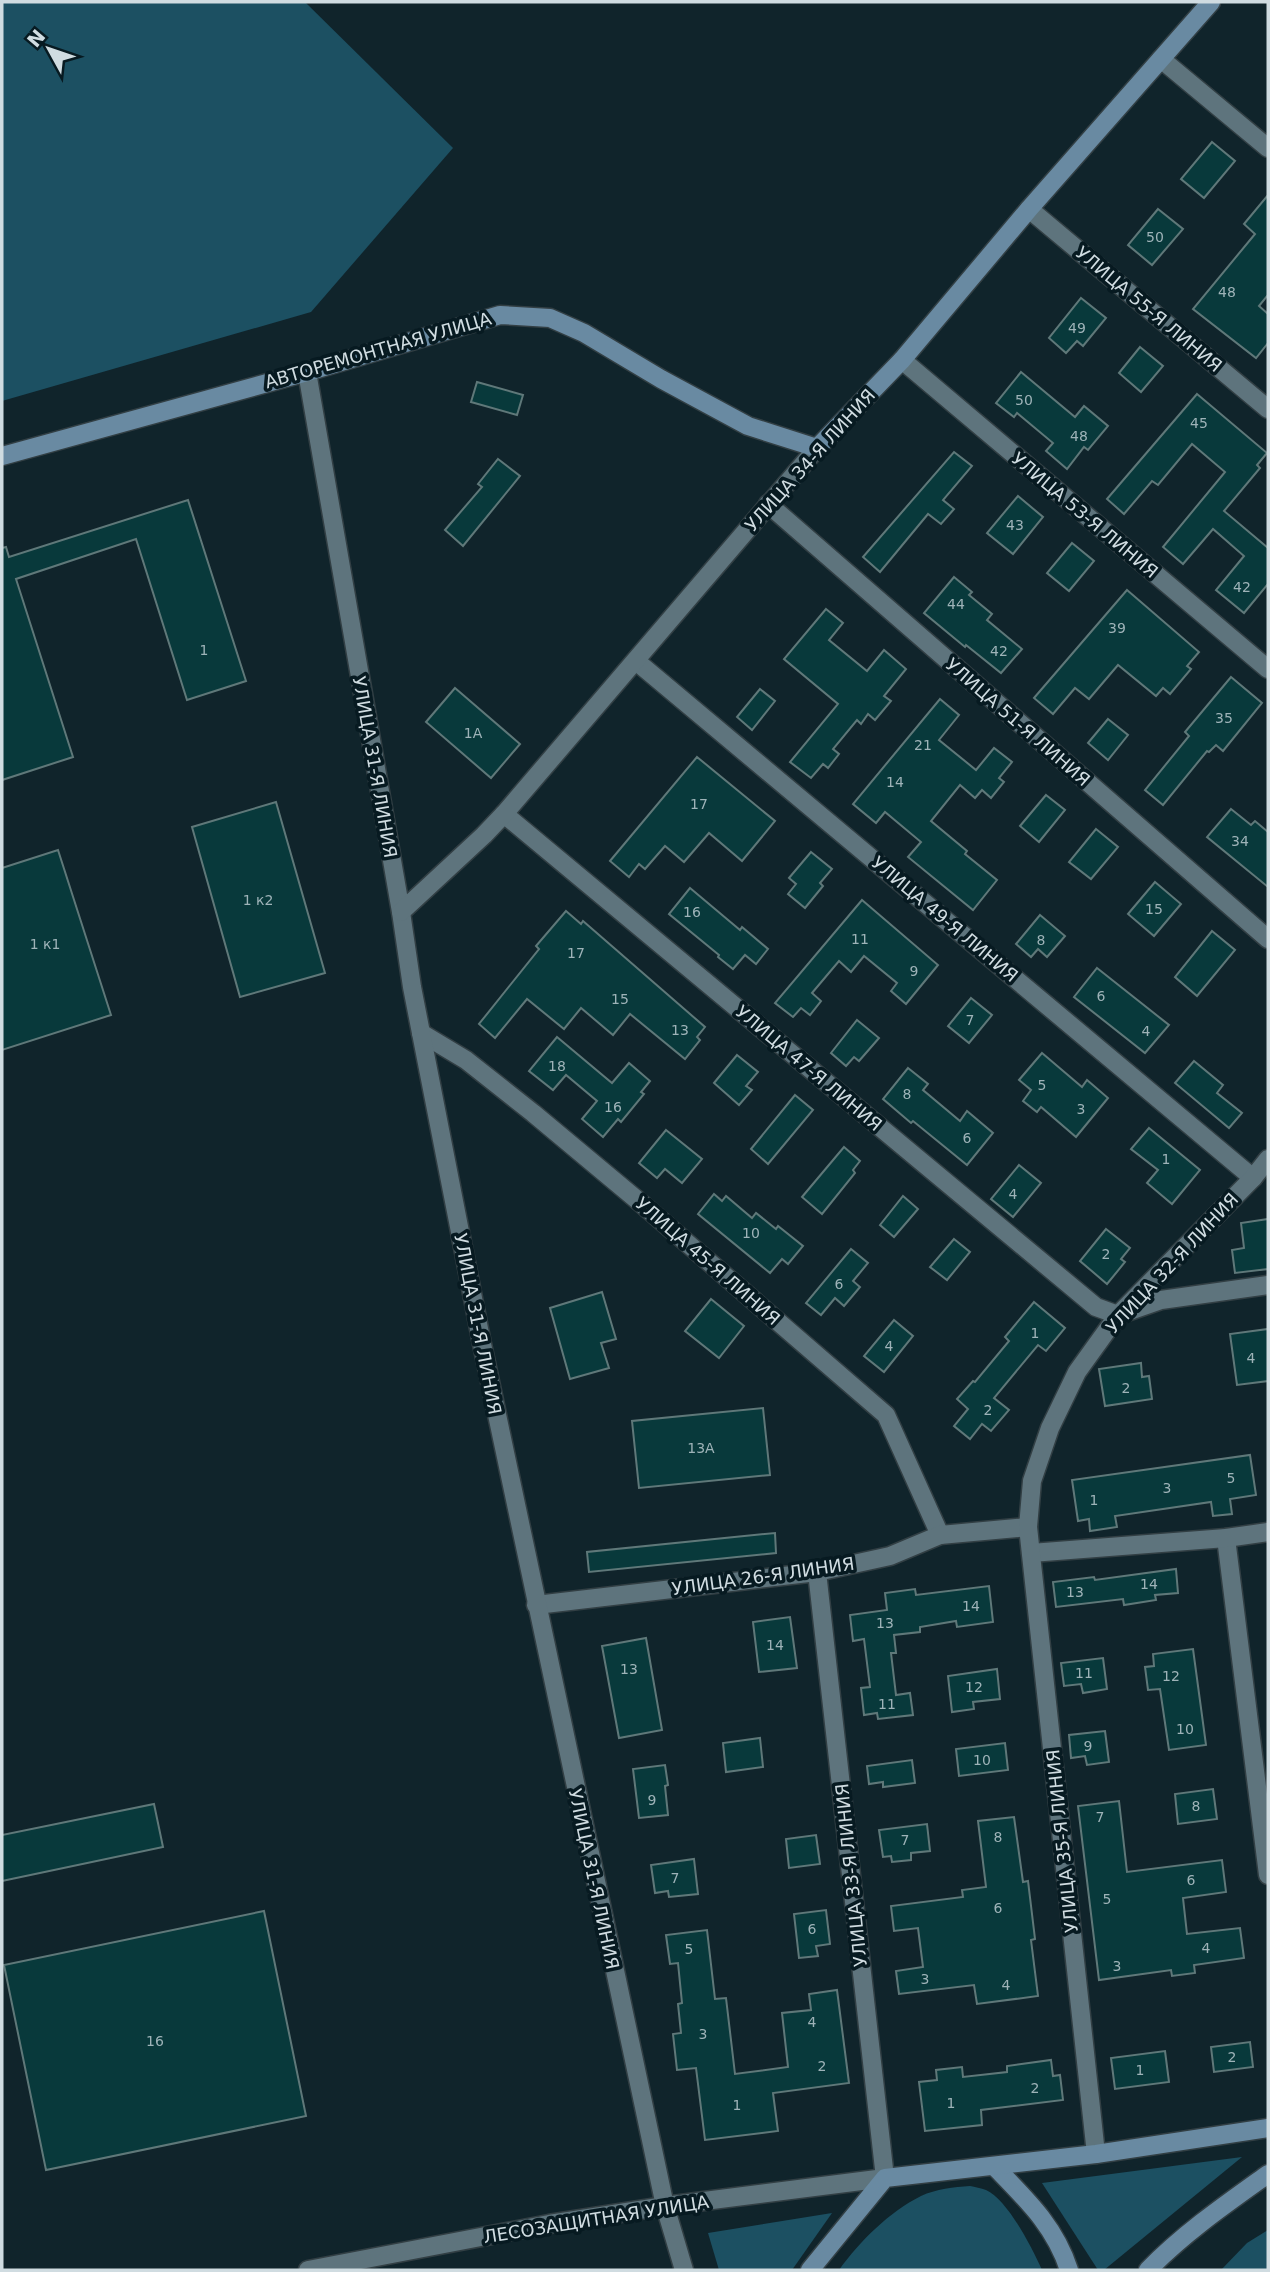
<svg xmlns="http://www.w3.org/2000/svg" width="1270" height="2272" font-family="'DejaVu Sans',sans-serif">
  <rect width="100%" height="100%" fill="#10242b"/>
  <!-- green -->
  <g fill="#1c5062">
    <path d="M2 2H305L453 148 311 312 2 401Z"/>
    <path d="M1242 2157 1104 2270H1098L1042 2183Z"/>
    <path d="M970 2186C975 2187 981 2188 986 2190 1008 2200 1032 2248 1042 2270H839C860 2241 889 2212 921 2196 936 2189 954 2187 970 2186Z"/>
    <path d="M832 2213 792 2270H719L708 2233Z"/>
    <path d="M1268 2230V2270H1221L1247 2243Z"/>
  </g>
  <!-- building -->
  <g fill="#08393b" stroke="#5f7879" stroke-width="2">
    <path d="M1212 142 1235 161 1204 198 1181 179Z"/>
    <path d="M1268 195V295L1259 306 1268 314V343L1256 358 1193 309 1255 234 1244 224Z"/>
    <path d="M1158 209 1183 229 1152 265 1128 245Z"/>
    <path d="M1081 298 1106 318 1083 346 1077 341 1066 353 1049 338Z"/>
    <path d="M1140 347 1163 366 1141 392 1119 373Z"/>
    <path d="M1021 372 1075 417 1084 406 1108 426 1088 450 1084 447 1067 469 1046 451 1053 443 1017 413 1014 417 996 403Z"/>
    <path d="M477 382 523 395 517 415 471 402Z"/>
    <path d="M1197 394 1267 453 1257 465 1260 468 1224 511 1268 548V584L1244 613 1216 590 1244 556 1213 529 1183 564 1163 547 1225 472 1192 444 1158 485 1152 481 1124 514 1107 499Z"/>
    <path d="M954 452 972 466 943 500 954 509 941 524 928 514 880 572 863 557Z"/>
    <path d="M498 459 520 476 463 546 445 530 482 487 478 484Z"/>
    <path d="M1018 496 1043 517 1013 554 987 533Z"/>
    <path d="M188 500 246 681 187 700 136 539 16 579 73 757 2 780V548L6 547 9 557Z"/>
    <path d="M1072 543 1094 561 1069 591 1047 573Z"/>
    <path d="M954 577 972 592 969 595 992 614 987 620 1022 649 1001 673 966 645 965 647 924 613Z"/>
    <path d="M1127 590 1199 652 1187 666 1191 669 1170 694 1163 688 1156 696 1118 665 1089 699 1075 688 1053 714 1034 698Z"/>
    <path d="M826 609 843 623 829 640 867 671 884 650 906 669 884 696 891 701 875 720 868 714 861 724 857 720 833 749 839 754 828 768 823 764 811 778 790 762 838 704 784 659Z"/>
    <path d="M1231 677 1262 703 1223 751 1216 745 1209 752 1207 751 1163 805 1145 790 1189 736 1185 732Z"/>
    <path d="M455 688 520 744 491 778 426 722Z"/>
    <path d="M760 689 775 701 752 730 737 717Z"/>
    <path d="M940 699 959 715 939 740 976 770 994 748 1012 762 999 778 1004 782 991 798 982 790 975 798 960 785 931 821 967 851 965 854 997 880 973 910 908 857 921 842 885 812 876 823 853 804Z"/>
    <path d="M1108 719 1128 735 1108 760 1088 743Z"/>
    <path d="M697 757 775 821 742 861 709 833 684 862 665 846 645 869 639 864 629 877 610 861Z"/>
    <path d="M1046 795 1065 810 1039 842 1020 826Z"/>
    <path d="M276 802 325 973 240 997 192 827Z"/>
    <path d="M1231 809 1251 825 1255 821 1268 832V887L1207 837Z"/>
    <path d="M1096 829 1118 847 1091 879 1069 862Z"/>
    <path d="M58 850 111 1015 2 1050V868Z"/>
    <path d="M811 852 832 869 820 883 823 886 805 908 788 894 796 884 789 878Z"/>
    <path d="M1155 882 1181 904 1154 936 1128 914Z"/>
    <path d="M690 888 740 930 742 927 768 949 756 964 745 955 733 969 718 957 719 955 669 914Z"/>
    <path d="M862 900 938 965 906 1004 891 991 897 983 864 956 851 972 839 961 812 993 821 1001 810 1015 801 1008 793 1017 775 1003Z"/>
    <path d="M566 911 581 924 583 921 705 1027 697 1037 700 1040 685 1059 630 1014 613 1035 581 1008 564 1029 527 999 495 1038 479 1024 539 949 536 946Z"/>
    <path d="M1040 915 1065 936 1047 957 1038 949 1031 957 1016 944Z"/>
    <path d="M1212 931 1235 950 1197 996 1175 977Z"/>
    <path d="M1097 968 1169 1025 1145 1053 1074 997Z"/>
    <path d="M971 998 992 1015 969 1043 948 1026Z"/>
    <path d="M857 1020 879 1038 859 1061 854 1057 846 1066 831 1053Z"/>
    <path d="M557 1037 612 1083 629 1063 650 1081 641 1092 644 1094 621 1122 618 1119 603 1137 582 1119 597 1101 566 1075 553 1090 529 1071Z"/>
    <path d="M1042 1053 1082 1087 1087 1080 1108 1098 1076 1137 1041 1107 1037 1112 1023 1101 1031 1090 1019 1080Z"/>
    <path d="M737 1055 758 1072 746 1086 752 1090 739 1105 714 1083Z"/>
    <path d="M1194 1061 1223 1085 1217 1093 1242 1113 1229 1128 1175 1083Z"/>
    <path d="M908 1068 928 1084 923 1090 960 1121 967 1111 993 1133 967 1165 913 1121 911 1123 883 1099Z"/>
    <path d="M795 1095 813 1110 768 1164 751 1149Z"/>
    <path d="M1149 1128 1200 1170 1172 1204 1147 1183 1158 1170 1131 1149Z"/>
    <path d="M666 1130 702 1159 682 1183 665 1169 657 1178 639 1163Z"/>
    <path d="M844 1147 860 1161 853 1170 855 1173 822 1214 802 1197Z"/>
    <path d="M1019 1165 1041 1183 1013 1217 991 1199Z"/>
    <path d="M714 1194 722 1201 726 1196 752 1218 756 1213 776 1229 778 1226 803 1246 788 1264 782 1259 770 1273 698 1214Z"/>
    <path d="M903 1196 918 1209 894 1237 880 1225Z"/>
    <path d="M1268 1219V1269L1235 1273 1232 1250 1244 1248 1241 1223Z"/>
    <path d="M1106 1229 1130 1248 1121 1259 1125 1262 1107 1284 1080 1261Z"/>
    <path d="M954 1239 970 1252 947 1280 930 1267Z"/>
    <path d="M851 1249 868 1263 853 1281 860 1287 844 1306 835 1298 821 1315 806 1303Z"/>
    <path d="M602 1292 616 1339 601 1343 609 1368 570 1379 550 1308Z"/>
    <path d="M711 1299 744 1326 719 1358 685 1331Z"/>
    <path d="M1034 1302 1065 1328 1046 1351 1038 1345 994 1398 1009 1410 991 1431 982 1424 970 1439 954 1426 968 1409 957 1399 973 1381 975 1382 1009 1341 1005 1337Z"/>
    <path d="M894 1320 913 1336 884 1372 864 1356Z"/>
    <path d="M1268 1329V1381L1237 1385 1230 1334Z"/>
    <path d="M1141 1363 1142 1377 1149 1376 1152 1399 1105 1406 1099 1369Z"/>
    <path d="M763 1408 770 1475 639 1488 632 1421Z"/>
    <path d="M1250 1455 1256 1495 1230 1499 1232 1514 1213 1516 1211 1502 1115 1516 1117 1527 1090 1531 1089 1519 1078 1521 1072 1480Z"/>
    <path d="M775 1533 776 1553 589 1572 587 1552Z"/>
    <path d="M1176 1569 1178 1593 1155 1595 1156 1600 1124 1605 1123 1599 1056 1607 1053 1582 1094 1577 1095 1580Z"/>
    <path d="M989 1586 993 1622 957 1627 956 1621 920 1627V1632L894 1635 896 1653H891L896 1695 910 1693 913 1715 878 1719 877 1713 864 1715 861 1688 870 1687 864 1639 853 1641 850 1615 887 1610 885 1593 915 1589 916 1595Z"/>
    <path d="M790 1617 797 1668 759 1672 753 1622Z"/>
    <path d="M646 1638 662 1730 619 1738 602 1646Z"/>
    <path d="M1193 1649 1206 1745 1169 1750 1160 1689 1148 1690 1145 1667 1154 1666 1153 1654Z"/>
    <path d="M1103 1658 1107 1689 1083 1693 1081 1684 1064 1686 1061 1663Z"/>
    <path d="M997 1669 1000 1699 973 1702 974 1709 952 1712 948 1676Z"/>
    <path d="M1105 1731 1109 1762 1087 1765 1085 1756 1071 1758 1069 1735Z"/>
    <path d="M760 1738 763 1767 726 1772 723 1743Z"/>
    <path d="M1005 1743 1008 1770 959 1776 956 1749Z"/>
    <path d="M912 1760 915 1783 883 1787V1782L869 1784 867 1766Z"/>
    <path d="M665 1765 668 1785 665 1786 668 1815 639 1818 633 1769Z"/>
    <path d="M1213 1789 1217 1819 1178 1824 1175 1794Z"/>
    <path d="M1119 1801 1127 1872 1222 1860 1226 1892 1183 1898 1187 1934 1240 1928 1244 1958 1194 1965 1195 1973 1172 1976 1171 1970 1099 1980 1078 1806Z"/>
    <path d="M154 1804 163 1847 2 1881V1835Z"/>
    <path d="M1014 1817 1023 1882 1028 1881 1035 1939 1031 1940 1038 1996 977 2004 974 1985 899 1994 896 1971 923 1967 918 1928 894 1931 891 1906 963 1897 962 1890 986 1887 978 1821Z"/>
    <path d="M927 1824 930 1851 911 1853V1860L892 1862 891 1856 883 1857 879 1830Z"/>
    <path d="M816 1835 820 1864 789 1868 786 1839Z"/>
    <path d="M694 1859 698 1894 669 1897 668 1891 655 1893 651 1865Z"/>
    <path d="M826 1910 830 1944 816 1946 818 1956 799 1958 794 1914Z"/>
    <path d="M264 1911 306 2116 46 2170 4 1965Z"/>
    <path d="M707 1930 715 1999 726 1998 735 2074 788 2067 782 2013 811 2010 809 1994 837 1990 849 2083 773 2093 778 2131 705 2140 696 2068 677 2070 673 2034 681 2033 678 2004 682 2003 678 1963 670 1964 666 1935Z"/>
    <path d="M1250 2042 1253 2067 1214 2072 1211 2047Z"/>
    <path d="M1165 2051 1169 2082 1115 2089 1111 2058Z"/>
    <path d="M1051 2060 1053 2076 1060 2075 1063 2100 981 2110 982 2125 925 2131 919 2082 937 2080 936 2070 962 2067 963 2077 1007 2072V2066Z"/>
  </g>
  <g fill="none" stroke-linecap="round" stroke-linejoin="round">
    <!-- minor casing -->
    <g stroke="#323f44" stroke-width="21">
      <g id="minor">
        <path d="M1161 59 1268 148"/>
        <path d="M1029 209 1268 409"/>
        <path d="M902 360 1268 669"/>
        <path d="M768 504 1268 939"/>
        <path d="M636 661 1253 1178"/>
        <path d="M504 814 1096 1307 1118 1315 1161 1300 1268 1285"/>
        <path d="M421 1033 466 1060 533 1113 642 1204 886 1415 940 1535"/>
        <path d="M1226 1538 1268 1875"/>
        <path d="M1031 1553 1226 1538 1268 1532"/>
        <path d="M817 1572 885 2178"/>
        <path d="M536 1605 817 1572 890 1556 940 1535 1028 1527"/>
        <path d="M1096 2154 1028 1527 1032 1481 1050 1428 1077 1372 1118 1315 1253 1178 1268 1159"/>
        <path d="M308 2270 549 2224 665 2206"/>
      </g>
    </g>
    <!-- tertiary casing -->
    <g stroke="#323f44" stroke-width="21">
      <g id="tertiary">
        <path d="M307 372 401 912 412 987 482 1344 665 2206 684 2270"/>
        <path d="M401 912 484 835 504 814 817 448"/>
        <path d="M665 2206 885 2178"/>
      </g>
    </g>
    <!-- secondary casing -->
    <g stroke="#323f44" stroke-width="21">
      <g id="secondary">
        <path d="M2 456 307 372 500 315 550 318 584 333 661 379 748 426 817 448 902 360 1029 209 1211 2"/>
        <path d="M994 2166C1026 2199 1055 2226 1069 2270"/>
        <path d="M810 2270 885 2178 1096 2154 1268 2128"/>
        <path d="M1148 2270C1184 2233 1226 2204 1268 2174"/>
      </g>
    </g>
    <!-- minor -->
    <use href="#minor" stroke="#5e747d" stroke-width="18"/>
    <!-- tertiary -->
    <use href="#tertiary" stroke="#5e747d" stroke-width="18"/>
    <!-- secondary -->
    <use href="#secondary" stroke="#698aa2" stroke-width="18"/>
  </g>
  <g text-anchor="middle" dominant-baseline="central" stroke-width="7" stroke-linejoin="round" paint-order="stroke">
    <!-- number labels -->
    <g font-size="14" fill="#9eb3b8">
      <text x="1155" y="237">50</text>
      <text x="1227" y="292">48</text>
      <text x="1077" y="328">49</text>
      <text x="1024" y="400">50</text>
      <text x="1199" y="423">45</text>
      <text x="1079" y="436">48</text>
      <text x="1015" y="525">43</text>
      <text x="1242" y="587">42</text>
      <text x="956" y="604">44</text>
      <text x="1117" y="628">39</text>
      <text x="204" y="650">1</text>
      <text x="999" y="651">42</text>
      <text x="1224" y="718">35</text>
      <text x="473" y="733">1А</text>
      <text x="923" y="745">21</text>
      <text x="895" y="782">14</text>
      <text x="699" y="804">17</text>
      <text x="1240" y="841">34</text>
      <text x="258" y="900">1 к2</text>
      <text x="1154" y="909">15</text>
      <text x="692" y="912">16</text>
      <text x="860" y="939">11</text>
      <text x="1041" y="940">8</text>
      <text x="45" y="944">1 к1</text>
      <text x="576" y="953">17</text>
      <text x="914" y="971">9</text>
      <text x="1101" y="996">6</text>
      <text x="620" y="999">15</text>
      <text x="970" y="1020">7</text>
      <text x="680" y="1030">13</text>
      <text x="1146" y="1031">4</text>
      <text x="557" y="1066">18</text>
      <text x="1042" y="1085">5</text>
      <text x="907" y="1094">8</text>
      <text x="613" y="1107">16</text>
      <text x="1081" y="1109">3</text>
      <text x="967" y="1138">6</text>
      <text x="1166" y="1159">1</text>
      <text x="1013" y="1194">4</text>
      <text x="751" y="1233">10</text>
      <text x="1106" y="1254">2</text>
      <text x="839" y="1284">6</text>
      <text x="1035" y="1333">1</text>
      <text x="889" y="1346">4</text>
      <text x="1251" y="1358">4</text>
      <text x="1126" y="1388">2</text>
      <text x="988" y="1410">2</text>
      <text x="701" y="1448">13А</text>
      <text x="1231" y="1478">5</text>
      <text x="1167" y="1488">3</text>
      <text x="1094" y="1500">1</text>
      <text x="1149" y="1584">14</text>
      <text x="1075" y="1592">13</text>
      <text x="971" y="1606">14</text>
      <text x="885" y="1623">13</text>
      <text x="775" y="1645">14</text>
      <text x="629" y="1669">13</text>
      <text x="1084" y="1673">11</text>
      <text x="1171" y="1676">12</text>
      <text x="974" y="1687">12</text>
      <text x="887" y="1704">11</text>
      <text x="1185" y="1729">10</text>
      <text x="1088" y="1746">9</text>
      <text x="982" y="1760">10</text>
      <text x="652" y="1800">9</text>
      <text x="1196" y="1806">8</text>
      <text x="1100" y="1817">7</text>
      <text x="998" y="1837">8</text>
      <text x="905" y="1840">7</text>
      <text x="675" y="1878">7</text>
      <text x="1191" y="1880">6</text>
      <text x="1107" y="1899">5</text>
      <text x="998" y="1908">6</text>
      <text x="812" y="1929">6</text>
      <text x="1206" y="1948">4</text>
      <text x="689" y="1949">5</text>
      <text x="1117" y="1966">3</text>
      <text x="925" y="1979">3</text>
      <text x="1006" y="1985">4</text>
      <text x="812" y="2022">4</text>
      <text x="703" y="2034">3</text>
      <text x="155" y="2041">16</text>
      <text x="1232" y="2057">2</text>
      <text x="822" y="2066">2</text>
      <text x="1140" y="2070">1</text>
      <text x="1035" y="2088">2</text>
      <text x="951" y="2103">1</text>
      <text x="737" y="2105">1</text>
    </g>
    <!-- street labels -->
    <g font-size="18" fill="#d0dce1" stroke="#071a21">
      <text transform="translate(1149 309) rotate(40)">УЛИЦА 55-Я ЛИНИЯ</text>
      <text transform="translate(378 350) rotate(-16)">АВТОРЕМОНТНАЯ УЛИЦА</text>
      <text transform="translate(810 460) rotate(-48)">УЛИЦА 34-Я ЛИНИЯ</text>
      <text transform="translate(1085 515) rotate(40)">УЛИЦА 53-Я ЛИНИЯ</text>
      <text transform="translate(1018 722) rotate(41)">УЛИЦА 51-Я ЛИНИЯ</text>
      <text transform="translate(375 767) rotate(80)">УЛИЦА 31-Я ЛИНИЯ</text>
      <text transform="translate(945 919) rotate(40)">УЛИЦА 49-Я ЛИНИЯ</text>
      <text transform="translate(809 1068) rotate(40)">УЛИЦА 47-Я ЛИНИЯ</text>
      <text transform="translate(708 1261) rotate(41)">УЛИЦА 45-Я ЛИНИЯ</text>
      <text transform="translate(1172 1263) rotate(-47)">УЛИЦА 32-Я ЛИНИЯ</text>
      <text transform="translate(478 1324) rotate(79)">УЛИЦА 31-Я ЛИНИЯ</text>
      <text transform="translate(763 1576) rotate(-8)">УЛИЦА 26-Я ЛИНИЯ</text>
      <text transform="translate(1062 1841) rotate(-96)">УЛИЦА 35-Я ЛИНИЯ</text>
      <text transform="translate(851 1875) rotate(-96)">УЛИЦА 33-Я ЛИНИЯ</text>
      <text transform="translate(594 1879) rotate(78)">УЛИЦА 31-Я ЛИНИЯ</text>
      <text transform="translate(596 2219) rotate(-9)">ЛЕСОЗАЩИТНАЯ УЛИЦА</text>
    </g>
  </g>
  <!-- border -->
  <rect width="1270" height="2272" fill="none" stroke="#d0dce1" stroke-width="7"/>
  <!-- north arrow -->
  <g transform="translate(49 49) rotate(310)" stroke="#071a21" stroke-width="5" paint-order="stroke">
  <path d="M0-5L12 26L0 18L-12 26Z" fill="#d0dce1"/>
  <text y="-10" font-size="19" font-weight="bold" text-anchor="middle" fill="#d0dce1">N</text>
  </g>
</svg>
